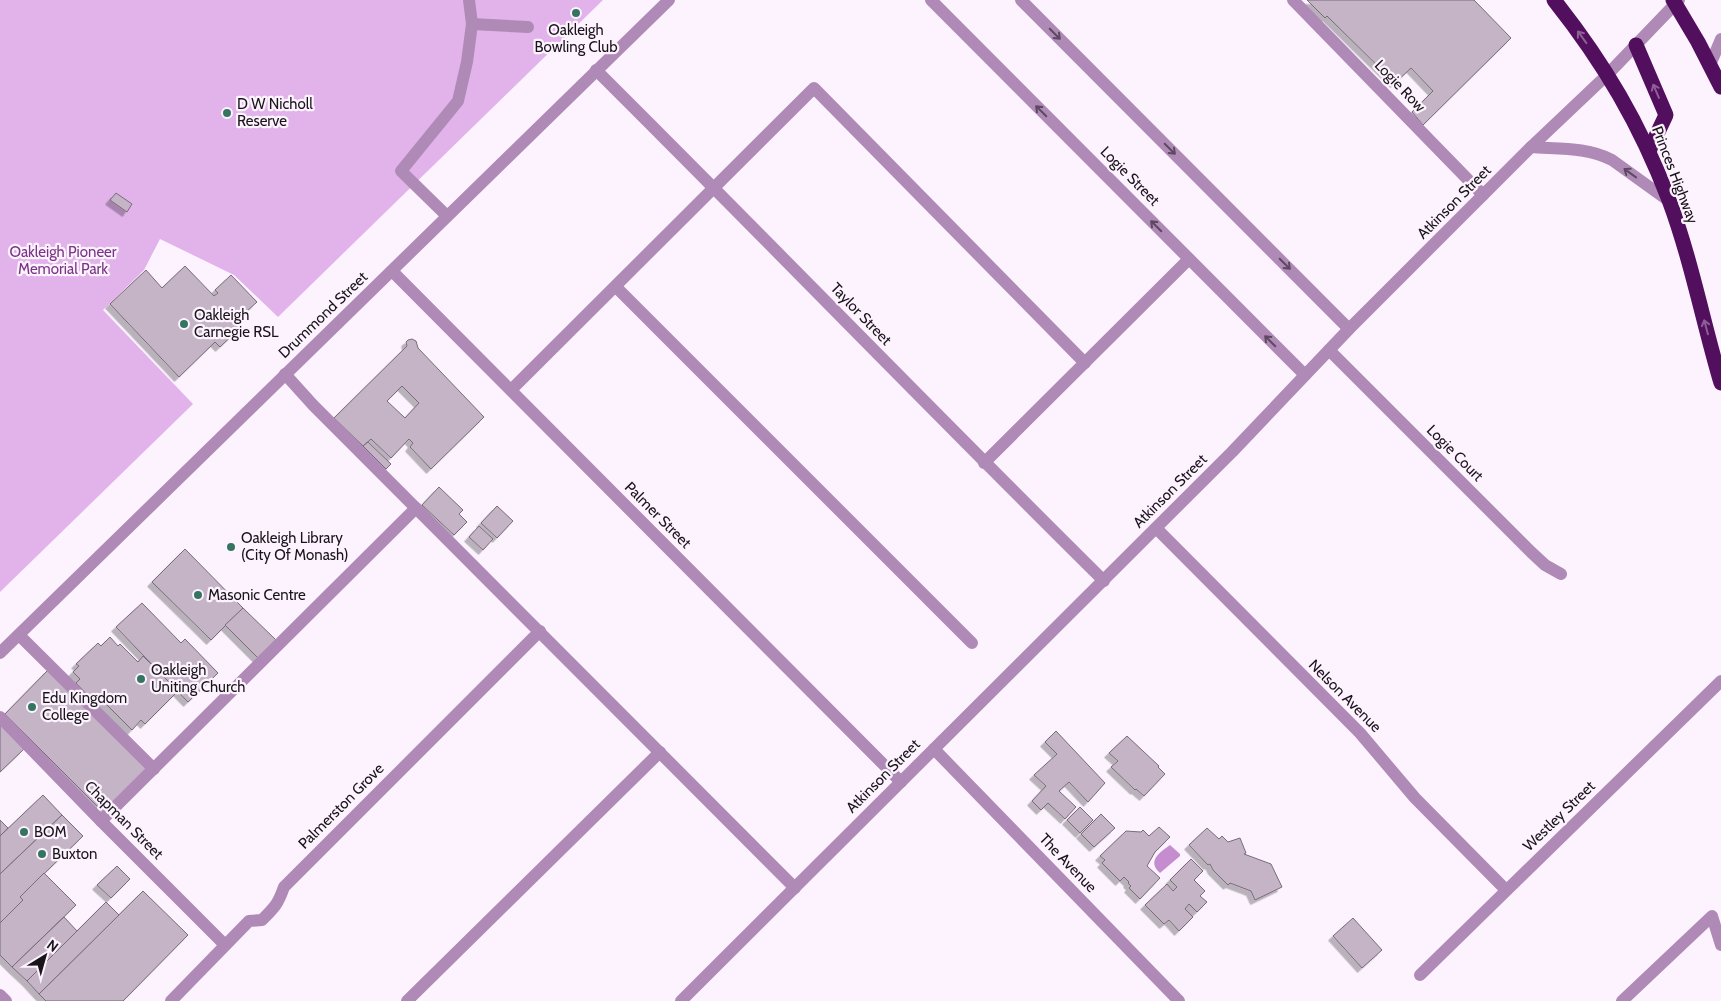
<svg xmlns="http://www.w3.org/2000/svg" width="1721" height="1001" font-family="Cabin,sans-serif">
  <defs>
    <filter id="shadow"><feDropShadow dx="-4.5" dy="4.5" stdDeviation="0" flood-color="#0004"/></filter>
  </defs>
  <rect width="100%" height="100%" fill="#fdf3ff"/>
  <!-- green -->
  <path fill="#e2b3ea" d="M0 0H603L278 317 234 275 160 239 144 270 103 310 193 404 0 592Z"/>
  <!-- water -->
  <path fill="#c58dcf" d="M1170 845 1180 854V856L1160 873C1147 861 1159 853 1170 845Z"/>
  <!-- building -->
  <g fill="#c4b4c6" stroke="#796b7b" fill-rule="evenodd" filter="url(#shadow)">
    <path d="M1307 0H1474L1511 38 1423 125 1412 112 1433 91 1411 68 1395 83 1327 16 1325 18Z"/>
    <path d="M116 193 132 204 127 212 110 200Z"/>
    <path d="M185 266 214 296 218 293 215 290 231 275 257 302 236 321 242 326 220 347 215 342 179 377 110 304 146 270 162 288Z"/>
    <path d="M412 339 416 341 418 348 484 417 431 469 410 447 413 443 409 439 391 458 371 439 363 446 334 418 407 346 406 342 408 340ZM402 386 419 403 405 418 387 401Z"/>
    <path d="M368 442 391 464 386 469 363 446Z"/>
    <path d="M439 487 463 510 459 514 467 522 454 535 422 505Z"/>
    <path d="M497 506 513 521 497 538 481 523Z"/>
    <path d="M479 526 493 539 483 550 469 537Z"/>
    <path d="M185 549 243 608 211 640 152 582Z"/>
    <path d="M142 603 181 643 185 639 218 673 188 702 116 627Z"/>
    <path d="M243 608 276 640 258 658 225 625Z"/>
    <path d="M110 637 118 646 120 644 138 662 143 656 178 691 145 724 141 720 132 730 102 700 97 705 76 683 80 679 73 672 79 666 76 664 98 643 101 646Z"/>
    <path d="M49 669 148 768 106 809H100L5 714Z"/>
    <path d="M0 724 24 749 0 772Z"/>
    <path d="M1056 731 1105 783 1088 802 1069 782 1059 791 1076 807 1065 819 1048 803 1041 810 1032 801 1046 786 1034 775 1057 754 1045 742Z"/>
    <path d="M1127 736 1159 766 1158 767 1165 774 1144 796 1136 789 1135 790 1111 767 1118 761 1109 753Z"/>
    <path d="M43 795 62 815 0 874V836Z"/>
    <path d="M1080 807 1093 820 1080 833 1067 820Z"/>
    <path d="M1101 814 1115 828 1094 847 1081 834Z"/>
    <path d="M62 815 83 836 20 897 23 900 0 923V874Z"/>
    <path d="M0 820 8 828 0 836Z"/>
    <path d="M1159 827 1170 837 1155 852 1147 866 1160 878 1140 899 1129 888 1131 886 1128 883 1129 882 1124 877 1120 881 1102 863 1105 860 1100 856 1126 831 1141 832 1143 830 1149 836Z"/>
    <path d="M1207 828 1219 839 1222 836 1228 842 1240 838 1246 853 1244 854 1271 864 1282 887 1255 900 1251 891 1230 883 1228 885 1213 870 1210 864 1208 865 1189 845Z"/>
    <path d="M1191 859 1203 871 1194 880 1205 891 1200 896 1207 902 1197 912 1189 904 1185 909 1193 917 1179 931 1169 920 1164 924 1145 905 1167 884 1173 891 1177 887 1170 880Z"/>
    <path d="M117 866 130 879 111 898 97 885Z"/>
    <path d="M44 873 76 905 12 967 0 955V923L23 900 20 897Z"/>
    <path d="M143 891 188 935 123 1001H46L39 994Z"/>
    <path d="M106 902 119 915 39 994 27 981Z"/>
    <path d="M64 917 77 931 27 981 12 967Z"/>
    <path d="M1353 918 1382 950 1362 968 1333 936Z"/>
  </g>
  <g fill="none" stroke-linecap="round" stroke-linejoin="round">
    <!-- minor -->
    <g stroke="#b08ab6" stroke-width="12">
      <path d="M931 0 1305 375"/>
      <path d="M1021 0 1349 329"/>
      <path d="M1293 0 1483 195"/>
      <path d="M472 24 528 27"/>
      <path d="M1710 65 1721 39"/>
      <path d="M596 70C766 239 933 412 1104 581"/>
      <path d="M1531 147C1558 149 1588 147 1612 160L1669 201"/>
      <path d="M447 216 401 171 458 101 467 62 472 24 469 0"/>
      <path d="M392 271 901 782"/>
      <path d="M616 287 972 643"/>
      <path d="M1329 350 1531 552 1545 565 1561 574"/>
      <path d="M285 374 313 405 795 888"/>
      <path d="M511 390 814 88 1085 363"/>
      <path d="M984 463 1189 259"/>
      <path d="M1156 528 1360 733 1415 798 1506 890"/>
      <path d="M19 635 154 769"/>
      <path d="M0 653 669 0"/>
      <path d="M0 717 101 821 225 945"/>
      <path d="M934 749 1179 1001"/>
      <path d="M101 821 416 508"/>
      <path d="M1420 975 1721 681"/>
      <path d="M0 995 6 1001"/>
      <path d="M171 1001 249 921 262 920C275 907 278 904 284 887L540 631"/>
      <path d="M407 1001 660 752"/>
      <path d="M681 1001 1232 452 1349 329 1531 147 1607 75 1679 0"/>
      <path d="M1622 1001 1712 916 1721 945"/>
    </g>
    <!-- highway -->
    <g stroke="#520f5d" stroke-width="15">
      <path d="M1554 0C1604 63 1640 124 1669 200 1691 259 1703 322 1721 383"/>
      <path d="M1673 0 1698 42 1721 87"/>
      <path d="M1636 45 1666 115 1649 151"/>
    </g>
  </g>
  <!-- one-way arrows -->
  <defs><path id="oneway-shaft" d="M-6 0H5M1.5-3L5.5 0L1.5 3" fill="none" stroke-width="1.6" stroke-linecap="round" stroke-linejoin="round" transform="scale(1.25)"/></defs>
  <g stroke="#5d4960">
    <use href="#oneway-shaft" transform="translate(1055 34) rotate(45)"/>
    <use href="#oneway-shaft" transform="translate(1041 111) rotate(-135)"/>
    <use href="#oneway-shaft" transform="translate(1170 149) rotate(45)"/>
    <use href="#oneway-shaft" transform="translate(1630 173) rotate(-144)"/>
    <use href="#oneway-shaft" transform="translate(1156 226) rotate(-135)"/>
    <use href="#oneway-shaft" transform="translate(1285 264) rotate(45)"/>
    <use href="#oneway-shaft" transform="translate(1270 341) rotate(-135)"/>
  </g>
  <g stroke="#8e5f96">
    <use href="#oneway-shaft" transform="translate(1582 37) rotate(-126)"/>
    <use href="#oneway-shaft" transform="translate(1656 91) rotate(-113)"/>
    <use href="#oneway-shaft" transform="translate(1706 327) rotate(-105)"/>
  </g>
  <!-- markers -->
  <g fill="#357461" stroke="#fdf3ff" stroke-width="2">
    <circle cx="576" cy="13" r="5"/>
    <circle cx="227" cy="113" r="5"/>
    <circle cx="184" cy="324" r="5"/>
    <circle cx="231" cy="547" r="5"/>
    <circle cx="198" cy="595" r="5"/>
    <circle cx="141" cy="679" r="5"/>
    <circle cx="32" cy="707" r="5"/>
    <circle cx="24" cy="832" r="5"/>
    <circle cx="42" cy="854" r="5"/>
  </g>
  <g text-anchor="middle" dominant-baseline="central" stroke-width="4.5" stroke-linejoin="round" paint-order="stroke">
    <!-- poi labels -->
    <g font-size="15" fill="#19141a" stroke="#fdf3ff" text-anchor="start">
      <text x="576" y="30" text-anchor="middle">Oakleigh<tspan x="576" dy="17">Bowling Club</tspan></text>
      <text x="237" y="104">D W Nicholl<tspan x="237" dy="17">Reserve</tspan></text>
      <text x="194" y="315">Oakleigh<tspan x="194" dy="17">Carnegie RSL</tspan></text>
      <text x="241" y="538">Oakleigh Library<tspan x="241" dy="17">(City Of Monash)</tspan></text>
      <text x="208" y="595">Masonic Centre</text>
      <text x="151" y="670">Oakleigh<tspan x="151" dy="17">Uniting Church</tspan></text>
      <text x="42" y="698">Edu Kingdom<tspan x="42" dy="17">College</tspan></text>
      <text x="34" y="832">BOM</text>
      <text x="52" y="854">Buxton</text>
    </g>
    <!-- street labels -->
    <g font-size="15" fill="#19141a" stroke="#fdf3ff">
      <text transform="translate(1400 86) rotate(46)">Logie Row</text>
      <text transform="translate(1675 175) rotate(69)">Princes Highway</text>
      <text transform="translate(1130 176) rotate(45)">Logie Street</text>
      <text transform="translate(1454 202) rotate(-45)">Atkinson Street</text>
      <text transform="translate(861 314) rotate(46)">Taylor Street</text>
      <text transform="translate(323 315) rotate(-44)">Drummond Street</text>
      <text transform="translate(1455 453) rotate(45)">Logie Court</text>
      <text transform="translate(1170 491) rotate(-45)">Atkinson Street</text>
      <text transform="translate(658 515) rotate(45)">Palmer Street</text>
      <text transform="translate(1345 696) rotate(45)">Nelson Avenue</text>
      <text transform="translate(883 776) rotate(-45)">Atkinson Street</text>
      <text transform="translate(341 806) rotate(-45)">Palmerston Grove</text>
      <text transform="translate(1559 816) rotate(-44)">Westley Street</text>
      <text transform="translate(124 820) rotate(45)">Chapman Street</text>
      <text transform="translate(1068 863) rotate(46)">The Avenue</text>
    </g>
    <!-- park labels -->
    <g font-size="15" fill="#783584" stroke="#fdf3ff">
      <text x="63" y="252">Oakleigh Pioneer<tspan x="63" dy="17">Memorial Park</tspan></text>
    </g>
  </g>
  <!-- north arrow -->
  <g transform="translate(45 956) rotate(37)" stroke="#fdf3ff" stroke-width="4" paint-order="stroke">
  <path d="M0-4L9 19L0 12L-9 19Z" fill="#19141a"/>
  <text y="-8" font-size="14" font-weight="bold" text-anchor="middle" fill="#19141a">N</text>
  </g>
</svg>
